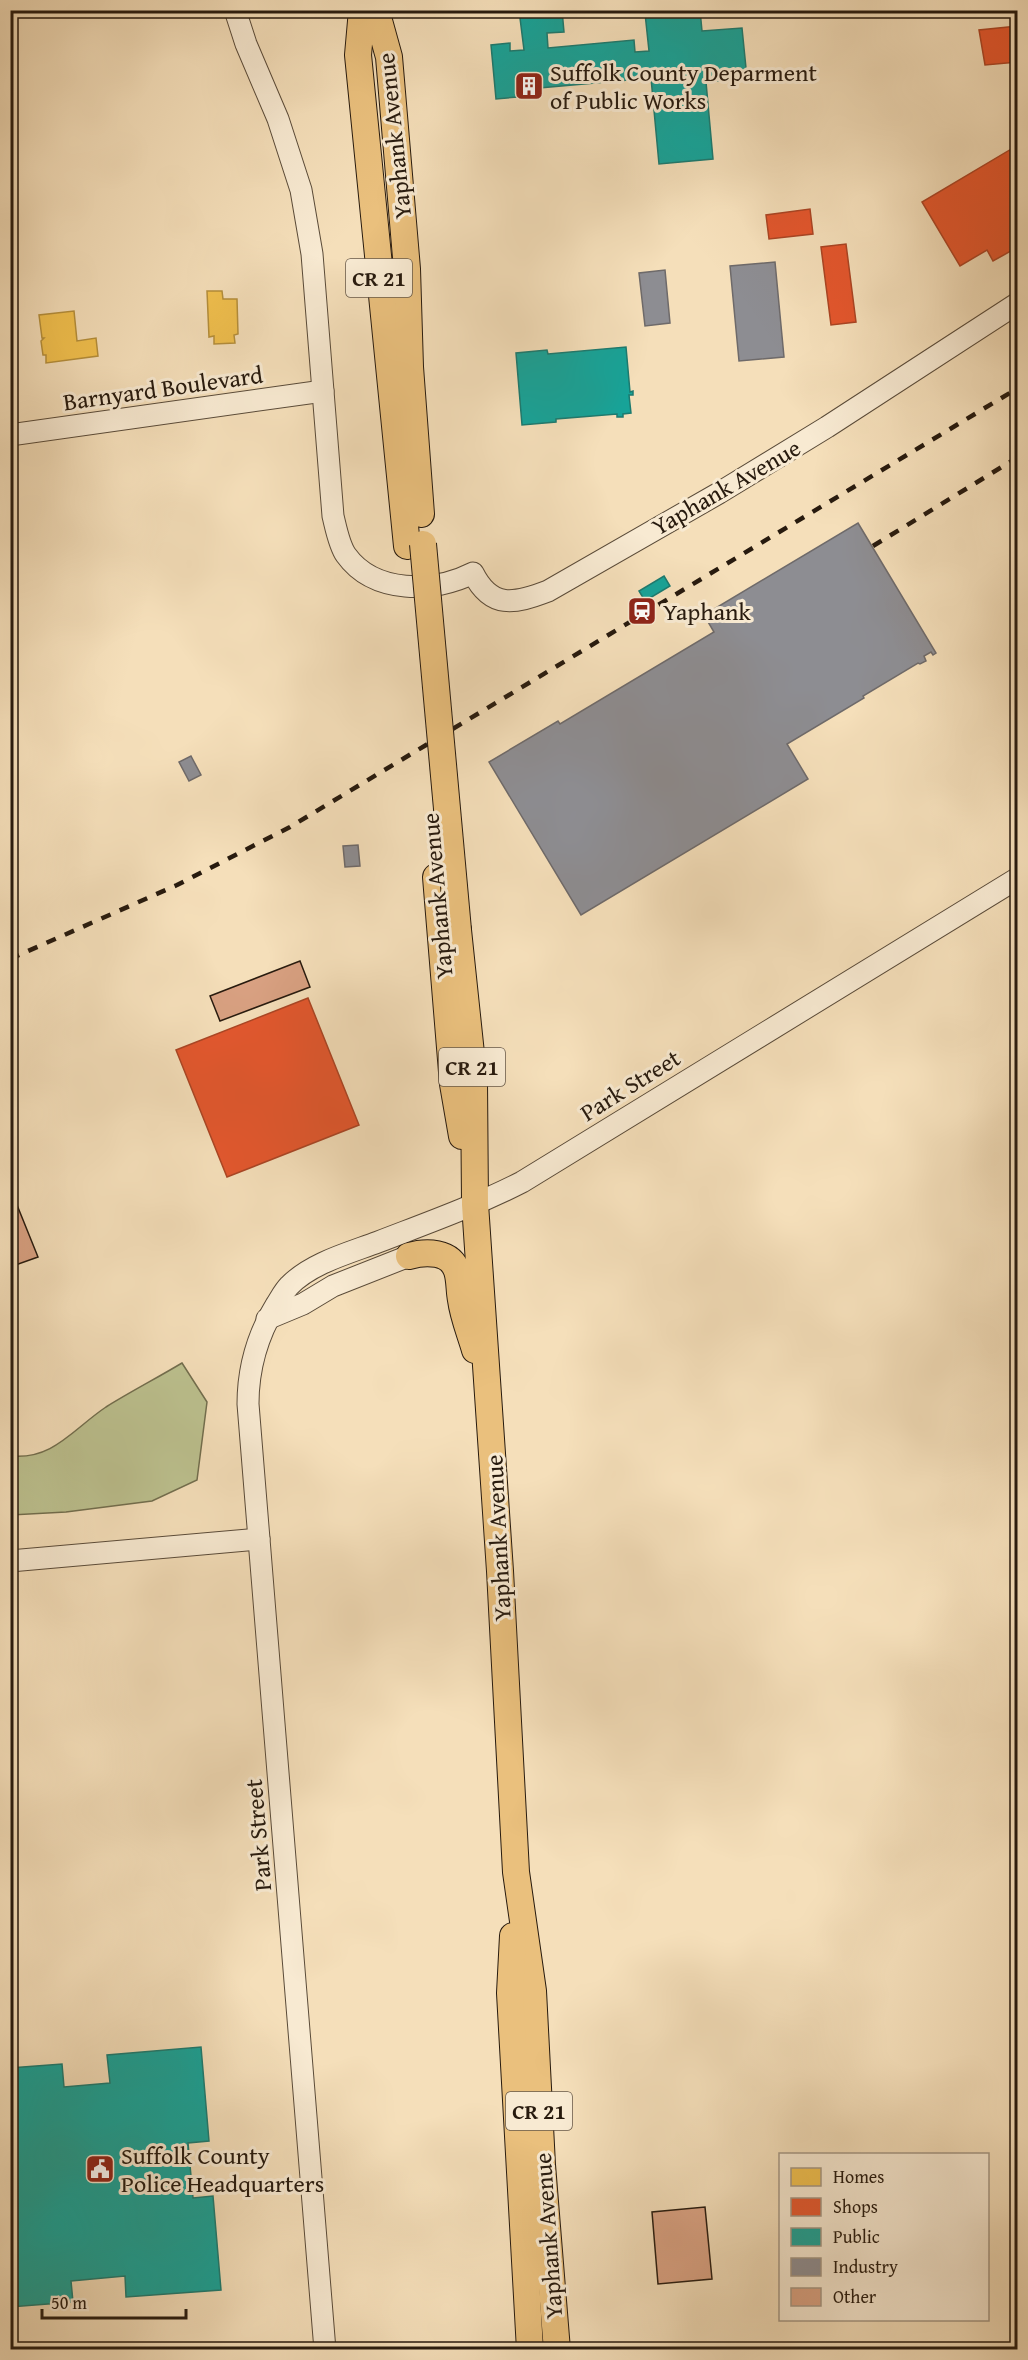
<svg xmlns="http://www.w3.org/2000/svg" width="1028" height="2360" font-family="'Gentium Book Plus',serif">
  <rect width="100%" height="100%" fill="#f5dfba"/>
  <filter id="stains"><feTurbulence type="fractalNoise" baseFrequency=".00333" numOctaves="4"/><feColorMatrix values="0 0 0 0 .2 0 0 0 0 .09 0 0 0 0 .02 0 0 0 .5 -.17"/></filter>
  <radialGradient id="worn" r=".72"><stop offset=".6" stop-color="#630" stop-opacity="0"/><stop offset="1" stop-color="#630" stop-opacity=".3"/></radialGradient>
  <!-- green -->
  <path fill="#bcc18f" stroke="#726e4e" stroke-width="1.5" d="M182 1363 207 1402 197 1480 152 1501 66 1512 11 1515V1456C53 1460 73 1429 106 1407 130 1392 157 1378 182 1363Z"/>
  <!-- homes -->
  <g fill="#f2c14e" stroke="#b58f3b" stroke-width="1.5">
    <path d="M207 291H222L223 299H237L238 334 234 335 235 343 214 344V336L209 337Z"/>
    <path d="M74 311 77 341 96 338 98 356 46 363V355H43L41 341 44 338H42L39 315Z"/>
  </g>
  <!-- shops -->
  <g fill="#e4572e" stroke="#ab4524" stroke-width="1.5">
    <path d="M1018 26V62L985 65 979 30Z"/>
    <path d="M1018 145V247L993 261 987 250 960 266 922 202Z"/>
    <path d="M810 209 813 234 769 239 766 215Z"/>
    <path d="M846 244 856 322 831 325 821 247Z"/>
    <path d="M308 998 359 1125 227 1177 176 1050Z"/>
  </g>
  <!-- public -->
  <g fill="#17a398" stroke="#1c7a6f" stroke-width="1.5">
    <path d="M519 10H562L564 32 547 33 548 48 634 40 635 52 649 51 645 13 662 10H700L702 31 742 28 747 78 706 82 713 159 659 164 651 78 517 90V97L496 99 491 45 510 43V51L524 50Z"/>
    <path d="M626 347 630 392 633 391V395H629L631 413 623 414V417H617V414L556 419V422L522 425 516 353 547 350 548 354Z"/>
    <path d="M664 576 670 586 645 601 639 591Z"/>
    <path d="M201 2047 209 2141 188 2143 193 2198 213 2196 221 2290 126 2297 125 2276 71 2281 73 2302 10 2307V2068L62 2064 64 2087 110 2083 107 2055Z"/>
  </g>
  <!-- industry -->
  <g fill="#8d8d92" stroke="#6e6a6a" stroke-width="1.5">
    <path d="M775 262 784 357 739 361 730 266Z"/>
    <path d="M665 270 670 323 645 326 639 273Z"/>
    <path d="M858 523 936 653 933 655 931 652 924 656 926 661 920 664 918 663 863 696 864 698 787 744 808 779 581 915 489 762 558 721 560 724 714 632 704 615Z"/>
    <path d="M191 756 201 775 189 781 179 762Z"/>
    <path d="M358 845 360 866 345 867 343 846Z"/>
  </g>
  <!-- building -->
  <g fill="#d9a182" stroke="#271a0e" stroke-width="1.5">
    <path d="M300 961 310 987 220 1021 210 996Z"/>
    <path d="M17 1205 38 1257 10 1267V1208Z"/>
    <path d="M705 2207 712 2279 658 2284 652 2212Z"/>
  </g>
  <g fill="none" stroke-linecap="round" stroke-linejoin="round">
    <!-- minor casing -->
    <g stroke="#5a4b39" stroke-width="23">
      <g id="minor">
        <path d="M235 10 246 44 278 119 301 190 312 254 333 516C336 528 339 545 346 555 374 594 434 593 473 573 491 609 514 604 548 591L719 493 827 427 1018 303"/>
        <path d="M10 435 323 391"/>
        <path d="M267 1319 303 1304 333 1286 409 1256"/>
        <path d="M10 1561 259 1539"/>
        <path d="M325 2350 248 1404C248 1368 257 1336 276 1305 280 1299 284 1291 289 1286 311 1263 349 1253 378 1242 427 1223 475 1206 522 1182L1018 878"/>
      </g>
    </g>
    <!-- major casing -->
    <g stroke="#271a0e" stroke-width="28">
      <g id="major">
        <path d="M362 10 358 55 407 546"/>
        <path d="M376 10 389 57 407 269 410 367 421 514"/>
        <path d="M436 877 453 1084 462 1136"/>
        <path d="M458 930 474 1082 475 1204 500 1571 516 1872 533 1991 542 2165 557 2350"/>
        <path d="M409 1256C426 1251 451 1251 457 1271 460 1280 459 1290 461 1300 463 1316 470 1333 475 1350"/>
        <path d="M513 1936 510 1993 530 2350"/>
      </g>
    </g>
    <!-- minor -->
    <use href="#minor" stroke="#f8ead2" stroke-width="21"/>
    <!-- major -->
    <use href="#major" stroke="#eac07d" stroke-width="26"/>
    <!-- rail -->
    <g stroke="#271a0e" stroke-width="4.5" stroke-dasharray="10 10" stroke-linecap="butt">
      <path d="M873 546 1018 457"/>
      <path d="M10 959 177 885 290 827 1018 388"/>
    </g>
    <!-- major-bridge casing -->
    <g stroke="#271a0e" stroke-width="28" stroke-linecap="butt">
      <path id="major-bridge" d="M423 544 458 930"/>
    </g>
    <!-- major-bridge -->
    <use href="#major-bridge" stroke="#eac07d" stroke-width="26"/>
  </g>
  <!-- icons -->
  <defs>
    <g id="building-square" transform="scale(1.5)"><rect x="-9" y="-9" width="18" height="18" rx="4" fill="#8f2418" stroke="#f8ead2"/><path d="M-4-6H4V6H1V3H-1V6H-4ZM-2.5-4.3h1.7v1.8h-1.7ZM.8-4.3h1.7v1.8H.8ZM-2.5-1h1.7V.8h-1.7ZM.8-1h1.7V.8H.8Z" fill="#fff"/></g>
    <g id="station-square" transform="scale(1.5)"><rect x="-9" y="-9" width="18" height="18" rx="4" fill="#8f2418" stroke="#f8ead2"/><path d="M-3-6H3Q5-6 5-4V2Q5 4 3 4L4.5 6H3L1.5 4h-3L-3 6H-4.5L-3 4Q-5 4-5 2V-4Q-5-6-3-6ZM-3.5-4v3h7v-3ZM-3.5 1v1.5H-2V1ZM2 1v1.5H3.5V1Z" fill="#fff"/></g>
    <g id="civic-square" transform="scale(1.5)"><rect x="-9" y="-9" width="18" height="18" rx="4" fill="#8f2418" stroke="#f8ead2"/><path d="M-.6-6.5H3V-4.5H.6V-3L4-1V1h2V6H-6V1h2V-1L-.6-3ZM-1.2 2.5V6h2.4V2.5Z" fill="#fff"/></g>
  </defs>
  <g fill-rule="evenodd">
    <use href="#building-square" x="529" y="86"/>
    <use href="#station-square" x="642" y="611"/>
    <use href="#civic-square" x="100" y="2169"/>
  </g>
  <g text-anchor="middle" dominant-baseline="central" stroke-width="6" stroke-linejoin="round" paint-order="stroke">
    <!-- shield labels -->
    <g fill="#f8ead2" stroke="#665849" stroke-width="1.5">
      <rect x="346" y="259" width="66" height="38" rx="4.5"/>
      <rect x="439" y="1048" width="66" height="38" rx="4.5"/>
      <rect x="506" y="2092" width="66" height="38" rx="4.5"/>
    </g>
    <g font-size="22" font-weight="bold" fill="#271a0e">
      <text x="379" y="278">CR 21</text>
      <text x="472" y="1067">CR 21</text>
      <text x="539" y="2111">CR 21</text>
    </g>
    <!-- poi labels -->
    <g font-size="24" fill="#271a0e" stroke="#f8ead2" text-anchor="start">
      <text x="550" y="72">Suffolk County Deparment<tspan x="550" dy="28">of Public Works</tspan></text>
      <text x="663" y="611">Yaphank</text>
      <text x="121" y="2155">Suffolk County<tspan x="121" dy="28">Police Headquarters</tspan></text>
    </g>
    <!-- street labels -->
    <g font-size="24" fill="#271a0e" stroke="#f8ead2">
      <text transform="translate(394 136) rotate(-96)">Yaphank Avenue</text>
      <text transform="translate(163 388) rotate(-8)">Barnyard Boulevard</text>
      <text transform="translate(726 487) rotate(-30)">Yaphank Avenue</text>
      <text transform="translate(437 896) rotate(-95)">Yaphank Avenue</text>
      <text transform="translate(630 1085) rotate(-32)">Park Street</text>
      <text transform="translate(498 1538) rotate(-93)">Yaphank Avenue</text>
      <text transform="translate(258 1835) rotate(-95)">Park Street</text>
      <text transform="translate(548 2236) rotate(-94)">Yaphank Avenue</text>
    </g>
  </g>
  <!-- margin -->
  <rect width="1028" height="2360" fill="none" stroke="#f5dfba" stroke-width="36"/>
  <rect x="12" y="12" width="1004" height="2336" fill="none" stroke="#271a0e" stroke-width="3"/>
  <rect x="18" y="18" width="992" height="2324" fill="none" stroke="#271a0e" stroke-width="1.5"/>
  <!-- legend -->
  <rect x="779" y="2153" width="210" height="168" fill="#f8ead2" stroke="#a49784" stroke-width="1.5"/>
  <rect x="791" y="2168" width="30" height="18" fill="#f2c14e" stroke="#a49784" stroke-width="1.5"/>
  <text x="833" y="2183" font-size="18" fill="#271a0e">Homes</text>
  <rect x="791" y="2198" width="30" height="18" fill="#e4572e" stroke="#a49784" stroke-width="1.5"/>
  <text x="833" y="2213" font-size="18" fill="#271a0e">Shops</text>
  <rect x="791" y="2228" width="30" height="18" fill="#17a398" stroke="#a49784" stroke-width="1.5"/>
  <text x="833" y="2243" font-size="18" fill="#271a0e">Public</text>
  <rect x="791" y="2258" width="30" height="18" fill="#8d8d92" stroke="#a49784" stroke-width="1.5"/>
  <text x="833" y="2273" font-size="18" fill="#271a0e">Industry</text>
  <rect x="791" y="2288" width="30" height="18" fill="#d9a182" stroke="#a49784" stroke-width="1.5"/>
  <text x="833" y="2303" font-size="18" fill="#271a0e">Other</text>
  <!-- scale -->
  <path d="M42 2309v9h144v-9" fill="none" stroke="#271a0e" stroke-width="3"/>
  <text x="51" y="2309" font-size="18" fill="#271a0e" stroke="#f8ead2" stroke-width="4.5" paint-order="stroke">50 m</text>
  <rect width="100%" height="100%" filter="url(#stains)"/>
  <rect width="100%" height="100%" fill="url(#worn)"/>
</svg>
